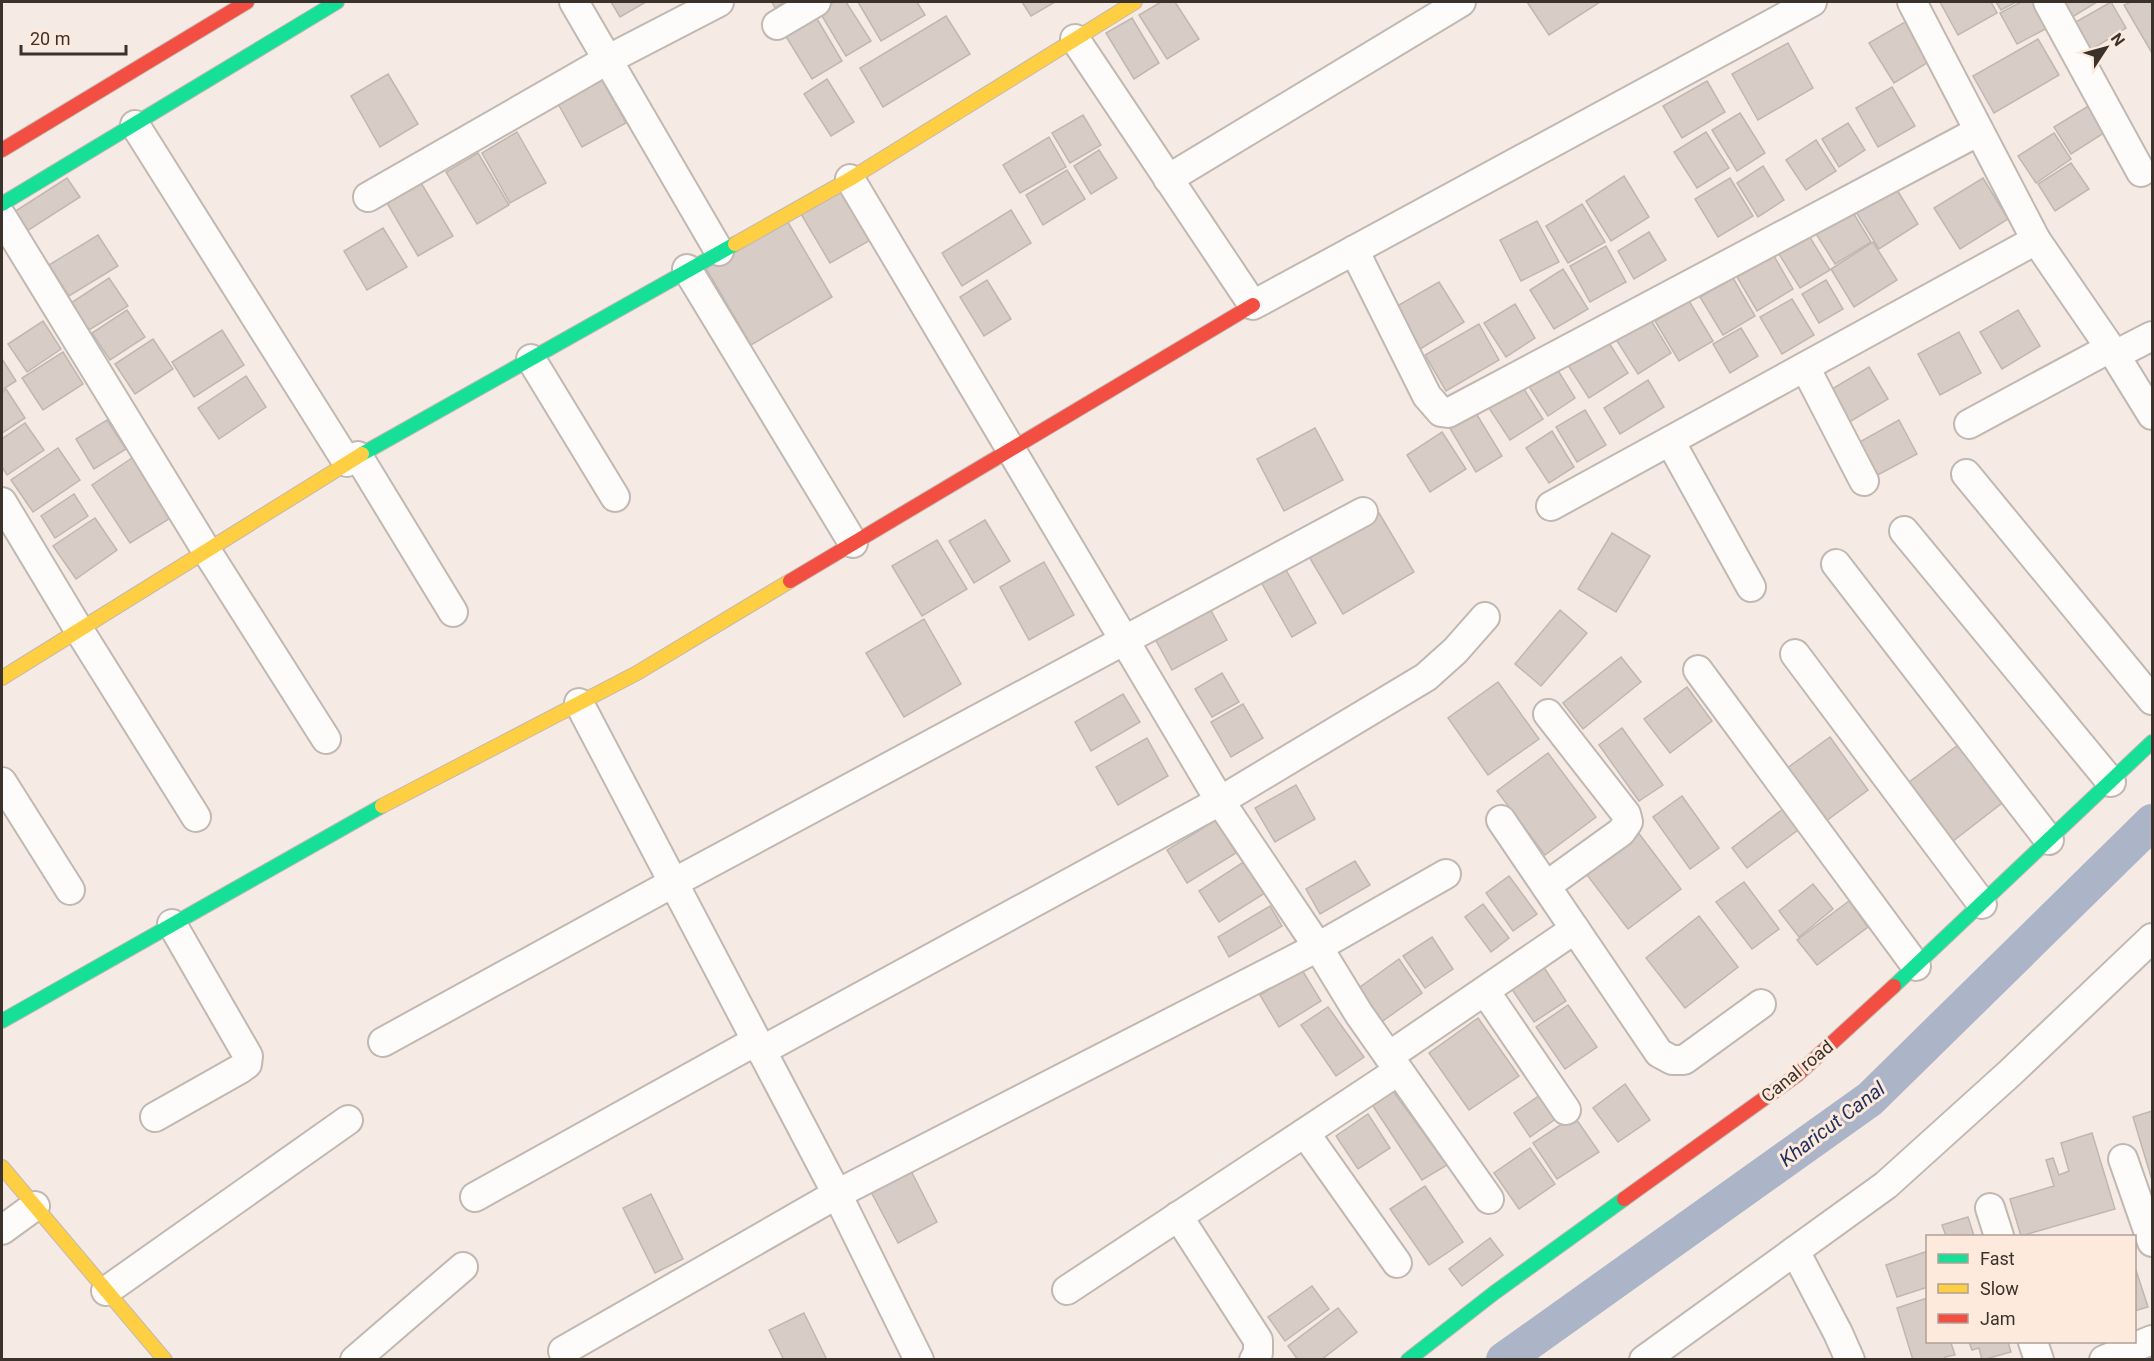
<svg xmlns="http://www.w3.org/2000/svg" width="2154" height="1361" font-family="Roboto,sans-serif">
  <rect width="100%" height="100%" fill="#f6ebe4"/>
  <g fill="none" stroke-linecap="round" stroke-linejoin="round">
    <!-- canal -->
    <path stroke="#acb4c7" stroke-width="36" d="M1504 1360 1870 1099 2152 822"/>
  </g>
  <!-- building -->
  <g fill="#d8cdc6" stroke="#c0b7b1" stroke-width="1.5">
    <path d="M611 2H646L620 17Z"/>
    <path d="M772 2H785L775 8Z"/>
    <path d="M834 2H846L871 41 846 56 819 11Z"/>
    <path d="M858 2H917L925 15 881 41Z"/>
    <path d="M1022 2H1055L1031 16Z"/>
    <path d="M1161 2H1175L1199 39 1167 59 1139 15Z"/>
    <path d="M1527 2H1600L1549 35Z"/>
    <path d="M1940 2H1991L1997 13 1958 35Z"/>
    <path d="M1996 2H2016L2001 10Z"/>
    <path d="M2021 2H2038L2051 26 2017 44 2000 13Z"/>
    <path d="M2059 2H2097L2069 19Z"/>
    <path d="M2111 2 2126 28 2091 50 2074 23Z"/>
    <path d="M2131 2H2152V53L2124 5Z"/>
    <path d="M813 12 842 61 812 79 782 30Z"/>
    <path d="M946 16 970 54 883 107 860 68Z"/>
    <path d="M1132 18 1159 63 1134 79 1106 33Z"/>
    <path d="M1910 19 1927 63 1894 83 1869 43Z"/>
    <path d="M2038 39 2059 75 1994 113 1973 76Z"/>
    <path d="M1788 43 1813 88 1758 120 1732 74Z"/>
    <path d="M388 74 418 124 380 147 351 96Z"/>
    <path d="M599 75 626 123 582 147 556 100Z"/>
    <path d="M827 79 854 122 831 136 804 94Z"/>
    <path d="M1707 81 1725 112 1682 138 1663 106Z"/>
    <path d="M1892 87 1915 126 1878 147 1856 108Z"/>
    <path d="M2090 105 2107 131 2071 154 2054 127Z"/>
    <path d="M1740 113 1765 153 1737 171 1712 130Z"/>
    <path d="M1083 115 1101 145 1070 163 1052 133Z"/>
    <path d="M1848 123 1865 150 1839 167 1822 139Z"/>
    <path d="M517 132 546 183 510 203 482 153Z"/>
    <path d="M1706 132 1729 168 1697 188 1674 152Z"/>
    <path d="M2054 133 2071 159 2036 183 2018 156Z"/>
    <path d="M1049 137 1066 167 1020 193 1003 165Z"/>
    <path d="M1816 140 1836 171 1806 190 1786 160Z"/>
    <path d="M1099 150 1117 178 1091 194 1074 166Z"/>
    <path d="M478 153 509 205 477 224 446 172Z"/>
    <path d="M2071 163 2089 189 2055 211 2038 184Z"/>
    <path d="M1763 166 1784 200 1758 217 1737 183Z"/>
    <path d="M1067 170 1085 199 1043 225 1026 195Z"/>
    <path d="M1624 176 1649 217 1611 241 1586 201Z"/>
    <path d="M67 178 80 197 27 231 14 212Z"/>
    <path d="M1730 178 1753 216 1718 237 1695 199Z"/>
    <path d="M1983 178 2008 219 1960 249 1934 208Z"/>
    <path d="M421 183 453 236 418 256 387 203Z"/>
    <path d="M852 184 881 234 830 263 801 214Z"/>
    <path d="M1894 185 1918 224 1879 249 1854 209Z"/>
    <path d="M1582 204 1605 242 1568 263 1546 226Z"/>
    <path d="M1849 206 1871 242 1835 264 1813 229Z"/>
    <path d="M1011 210 1031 243 962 286 942 253Z"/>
    <path d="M786 219 832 297 751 345 705 267Z"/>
    <path d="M1537 221 1559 262 1521 281 1500 240Z"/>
    <path d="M383 228 407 267 367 290 344 251Z"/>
    <path d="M1649 232 1666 260 1634 279 1618 251Z"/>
    <path d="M98 235 118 266 69 296 49 265Z"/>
    <path d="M1809 236 1830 270 1800 288 1779 254Z"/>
    <path d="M1873 242 1897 280 1854 307 1831 269Z"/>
    <path d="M1606 246 1626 282 1590 302 1570 266Z"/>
    <path d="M1774 256 1793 289 1757 311 1737 277Z"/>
    <path d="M1563 269 1588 309 1554 329 1530 290Z"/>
    <path d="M109 278 128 306 89 330 71 303Z"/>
    <path d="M1733 278 1755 316 1723 335 1700 297Z"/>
    <path d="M987 280 1011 319 984 336 960 297Z"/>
    <path d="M1826 280 1843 309 1819 323 1802 294Z"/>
    <path d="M1439 282 1464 322 1417 351 1392 309Z"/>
    <path d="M1792 299 1814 335 1782 354 1760 317Z"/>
    <path d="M1689 301 1713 341 1679 361 1655 321Z"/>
    <path d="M1515 304 1535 338 1506 357 1484 323Z"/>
    <path d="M127 310 145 337 110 360 92 333Z"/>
    <path d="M2018 310 2040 346 2002 369 1980 332Z"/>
    <path d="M1646 312 1671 353 1638 374 1612 333Z"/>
    <path d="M43 321 61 349 27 372 8 344Z"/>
    <path d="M1479 324 1499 360 1446 391 1425 355Z"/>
    <path d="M1741 328 1758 356 1730 373 1713 344Z"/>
    <path d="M222 330 244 365 194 397 172 362Z"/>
    <path d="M1959 332 1981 373 1940 395 1918 354Z"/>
    <path d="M1604 335 1628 373 1589 398 1564 359Z"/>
    <path d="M153 339 173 369 135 394 115 364Z"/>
    <path d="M63 352 83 384 43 410 22 378Z"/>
    <path d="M2 359 16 381 2 390Z"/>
    <path d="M1554 364 1575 398 1548 416 1526 382Z"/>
    <path d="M1869 367 1888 399 1846 424 1827 392Z"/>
    <path d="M246 376 266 407 219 439 198 408Z"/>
    <path d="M1648 380 1664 407 1620 434 1604 408Z"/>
    <path d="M1520 383 1543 419 1510 440 1487 405Z"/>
    <path d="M6 389 25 418 2 433V393Z"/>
    <path d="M1474 410 1502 456 1476 472 1448 425Z"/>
    <path d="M1585 410 1606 445 1577 462 1556 427Z"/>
    <path d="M107 420 126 449 94 469 76 439Z"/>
    <path d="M1899 420 1917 454 1874 477 1856 444Z"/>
    <path d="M25 423 44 450 7 475 2 467V439Z"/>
    <path d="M1315 428 1343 480 1284 511 1257 459Z"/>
    <path d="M1552 431 1574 467 1549 483 1526 448Z"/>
    <path d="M1442 432 1466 469 1430 492 1407 455Z"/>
    <path d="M58 448 80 480 33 512 11 480Z"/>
    <path d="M138 454 177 514 130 543 92 485Z"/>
    <path d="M74 494 88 516 55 538 41 516Z"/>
    <path d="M1379 513 1414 572 1343 614 1308 555Z"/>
    <path d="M95 518 117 550 76 579 53 546Z"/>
    <path d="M985 520 1010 561 974 583 949 541Z"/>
    <path d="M1612 533 1650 556 1616 612 1578 589Z"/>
    <path d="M937 540 967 589 922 616 892 566Z"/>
    <path d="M1281 561 1316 623 1292 637 1257 575Z"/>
    <path d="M1044 562 1074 615 1029 640 1000 587Z"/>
    <path d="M1208 605 1227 640 1172 670 1153 635Z"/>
    <path d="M1560 610 1587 633 1541 686 1515 664Z"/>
    <path d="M924 619 961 684 904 717 866 653Z"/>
    <path d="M1621 657 1641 682 1583 729 1563 703Z"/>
    <path d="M1222 673 1239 702 1212 717 1195 689Z"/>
    <path d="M1498 682 1539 739 1488 775 1448 718Z"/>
    <path d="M1687 687 1712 721 1670 753 1644 719Z"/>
    <path d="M1123 694 1140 722 1091 751 1075 722Z"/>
    <path d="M1243 704 1263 738 1231 757 1211 722Z"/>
    <path d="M1622 728 1663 785 1639 801 1599 745Z"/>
    <path d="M1830 737 1868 790 1818 827 1779 774Z"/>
    <path d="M1147 738 1168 776 1118 805 1096 767Z"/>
    <path d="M1958 745 2002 803 1948 845 1904 786Z"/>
    <path d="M1548 753 1596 817 1545 855 1497 791Z"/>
    <path d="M1296 785 1315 819 1275 842 1255 808Z"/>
    <path d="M1682 796 1719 848 1690 869 1653 817Z"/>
    <path d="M1783 809 1798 830 1747 868 1732 848Z"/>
    <path d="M1216 820 1236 853 1187 883 1167 850Z"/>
    <path d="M1637 831 1681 889 1628 929 1584 871Z"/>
    <path d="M1245 861 1265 893 1219 922 1199 891Z"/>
    <path d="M1355 861 1370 885 1320 914 1306 889Z"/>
    <path d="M1509 876 1537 914 1513 931 1486 893Z"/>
    <path d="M1744 882 1779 929 1752 949 1716 902Z"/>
    <path d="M1813 884 1833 909 1799 937 1779 911Z"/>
    <path d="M1849 901 1868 927 1817 965 1797 940Z"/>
    <path d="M1483 904 1509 938 1491 952 1465 917Z"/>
    <path d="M1270 906 1282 926 1229 957 1218 937Z"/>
    <path d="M1699 916 1738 967 1685 1008 1646 958Z"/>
    <path d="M1432 937 1453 969 1425 988 1403 956Z"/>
    <path d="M1399 959 1422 993 1380 1023 1356 990Z"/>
    <path d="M1539 960 1566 1001 1534 1022 1507 982Z"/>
    <path d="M1302 970 1321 1001 1279 1027 1260 995Z"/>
    <path d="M1568 1005 1597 1047 1565 1069 1536 1027Z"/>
    <path d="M1328 1007 1364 1057 1336 1076 1301 1025Z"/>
    <path d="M1478 1018 1519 1076 1469 1110 1429 1053Z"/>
    <path d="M1625 1084 1650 1120 1618 1142 1593 1108Z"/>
    <path d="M1390 1087 1447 1165 1422 1180 1367 1097Z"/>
    <path d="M1540 1095 1557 1118 1530 1137 1514 1113Z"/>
    <path d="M2152 1111V1180L2133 1117Z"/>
    <path d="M1368 1114 1390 1148 1358 1169 1336 1136Z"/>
    <path d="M1574 1116 1599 1152 1557 1179 1533 1143Z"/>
    <path d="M2092 1133 2115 1209 2021 1236 2010 1199 2054 1186 2046 1160 2053 1158 2059 1175 2069 1171 2061 1143Z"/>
    <path d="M1530 1148 1555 1184 1519 1209 1494 1173Z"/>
    <path d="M908 1165 937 1222 898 1243 868 1186Z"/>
    <path d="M1425 1186 1463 1242 1429 1265 1390 1209Z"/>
    <path d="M651 1194 683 1259 655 1273 623 1208Z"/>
    <path d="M1968 1217 1974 1236H1946L1942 1225Z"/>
    <path d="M1490 1238 1503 1255 1462 1286 1449 1269Z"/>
    <path d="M1928 1251V1287L1897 1297 1886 1265Z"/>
    <path d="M2134 1264 2148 1307 2134 1311Z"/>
    <path d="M1312 1286 1329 1309 1285 1341 1268 1317Z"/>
    <path d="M1927 1298 1928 1342H1954L1951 1343 1955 1355 1945 1357 1946 1360H1913L1897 1308Z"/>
    <path d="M1338 1308 1357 1332 1321 1360H1298L1288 1346Z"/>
    <path d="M804 1313 827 1360H784L769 1330Z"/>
    <path d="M1969 1342H2008L2011 1352 1982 1360 1979 1348 1972 1350Z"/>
  </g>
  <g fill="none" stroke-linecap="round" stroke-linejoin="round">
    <!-- street casing -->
    <g stroke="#c1b8b2" stroke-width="32">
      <g id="street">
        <path d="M574 2 719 251"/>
        <path d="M2048 2 2141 172"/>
        <path d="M777 25 816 2"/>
        <path d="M1075 39 1253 305 1812 2"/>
        <path d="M135 125 347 462"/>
        <path d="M850 179 1220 801 1318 947 1359 1014 1489 1199"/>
        <path d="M1168 179 1461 2"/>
        <path d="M368 197 607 60 719 2"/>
        <path d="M2 217 206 550 326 739"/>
        <path d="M2036 240 2115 355 2152 415"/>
        <path d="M1354 250 1427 396 1441 412 1448 413 1979 131"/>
        <path d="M687 269 853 543"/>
        <path d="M2115 355 2152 336"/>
        <path d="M531 359 615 497"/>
        <path d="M1805 367 1864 481"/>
        <path d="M1969 424 2110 348"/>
        <path d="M1670 441 1751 587"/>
        <path d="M358 456 453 612"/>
        <path d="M1966 474 2152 700"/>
        <path d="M2 502 79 630 196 817"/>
        <path d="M1551 506 2036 240 1912 2"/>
        <path d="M1904 531 2111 782"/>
        <path d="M1836 564 2049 840"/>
        <path d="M1795 654 1982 904"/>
        <path d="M1698 670 1916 966"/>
        <path d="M579 703 837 1194 919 1360"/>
        <path d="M2 782 70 890"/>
        <path d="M1501 820 1659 1053 1672 1060H1684L1761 1004"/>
        <path d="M1546 886 1621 832 1628 822 1626 814 1548 714"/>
        <path d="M1485 991 1566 1110"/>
        <path d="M383 1042 660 890 1363 512"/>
        <path d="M761 1051 1220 801 1426 677 1455 651 1485 617"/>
        <path d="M1389 1056 1575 929"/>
        <path d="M155 1117 240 1069 247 1064 248 1056 172 924"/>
        <path d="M1305 1133 1397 1263"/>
        <path d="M2123 1159 2152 1242"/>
        <path d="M475 1197 756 1041"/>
        <path d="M1990 1208 1999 1236"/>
        <path d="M1178 1216 1258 1340V1353L1254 1360"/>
        <path d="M2 1230 35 1206"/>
        <path d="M1795 1251 1838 1333 1850 1360"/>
        <path d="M1067 1290 1398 1071"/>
        <path d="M106 1291 348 1120"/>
        <path d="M2033 1342 2039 1360"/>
        <path d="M563 1351 837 1194 1318 947 1446 874"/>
        <path d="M355 1360 463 1267"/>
        <path d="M1644 1360 1886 1185 2010 1073 2152 938"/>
        <path d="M2104 1360 2152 1340"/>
      </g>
    </g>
    <!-- fast casing -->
    <g stroke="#c1b8b2" stroke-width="16">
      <g id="fast">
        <path d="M2 204 337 2"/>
        <path d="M362 454 735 244"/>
        <path d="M1894 986 2152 742"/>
        <path d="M2 1021 382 806"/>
        <path d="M1408 1360 1494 1293 1624 1199"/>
      </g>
    </g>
    <!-- slow casing -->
    <g stroke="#c1b8b2" stroke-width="16">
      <g id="slow">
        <path d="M735 244 850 179 1135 2"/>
        <path d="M2 678 362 454"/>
        <path d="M382 806 637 673 790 581"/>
        <path d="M2 1167 165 1360"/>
      </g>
    </g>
    <!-- jam casing -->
    <g stroke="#c1b8b2" stroke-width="16">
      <g id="jam">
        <path d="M2 150 247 2"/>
        <path d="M790 581 1253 305"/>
        <path d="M1624 1199 1797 1075 1894 986"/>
      </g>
    </g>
    <!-- street -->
    <use href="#street" stroke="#fefcfb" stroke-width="28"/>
    <!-- fast -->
    <use href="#fast" stroke="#16e098" stroke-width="14"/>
    <!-- slow -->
    <use href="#slow" stroke="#ffcf43" stroke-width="14"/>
    <!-- jam -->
    <use href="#jam" stroke="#f24e42" stroke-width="14"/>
  </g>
  <g text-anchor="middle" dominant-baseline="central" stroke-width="6" stroke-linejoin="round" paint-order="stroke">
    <!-- street labels -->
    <g font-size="18" fill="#3b322c" stroke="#fdeadd">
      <text transform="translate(1797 1071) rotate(-39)">Canal road</text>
    </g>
    <!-- water labels -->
    <g font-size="20" font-style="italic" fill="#21345e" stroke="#fdeadd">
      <text transform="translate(1832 1124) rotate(-37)">Kharicut Canal</text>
    </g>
  </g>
  <!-- border -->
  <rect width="2154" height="1361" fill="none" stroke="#3b322c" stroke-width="6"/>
  <!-- legend -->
  <rect x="1926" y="1235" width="210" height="108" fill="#fdeadd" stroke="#afa096" stroke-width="1.5"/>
  <rect x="1938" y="1254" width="30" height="9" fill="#16e098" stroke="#afa096" stroke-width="1.5"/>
  <text x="1980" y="1265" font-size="18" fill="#3b322c">Fast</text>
  <rect x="1938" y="1284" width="30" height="9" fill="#ffcf43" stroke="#afa096" stroke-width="1.5"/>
  <text x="1980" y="1295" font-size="18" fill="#3b322c">Slow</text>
  <rect x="1938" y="1314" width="30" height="9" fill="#f24e42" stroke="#afa096" stroke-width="1.5"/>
  <text x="1980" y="1325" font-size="18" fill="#3b322c">Jam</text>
  <!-- north arrow -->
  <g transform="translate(2106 48) rotate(54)" stroke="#fdeadd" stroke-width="4.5" paint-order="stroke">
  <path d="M0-4.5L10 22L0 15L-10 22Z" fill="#3b322c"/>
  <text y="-9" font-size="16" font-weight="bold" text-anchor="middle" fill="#3b322c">N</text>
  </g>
  <!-- scale -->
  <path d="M21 45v9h105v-9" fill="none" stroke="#3b322c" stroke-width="3"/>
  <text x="30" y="45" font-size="18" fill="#3b322c" stroke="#fdeadd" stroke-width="4.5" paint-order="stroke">20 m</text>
</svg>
